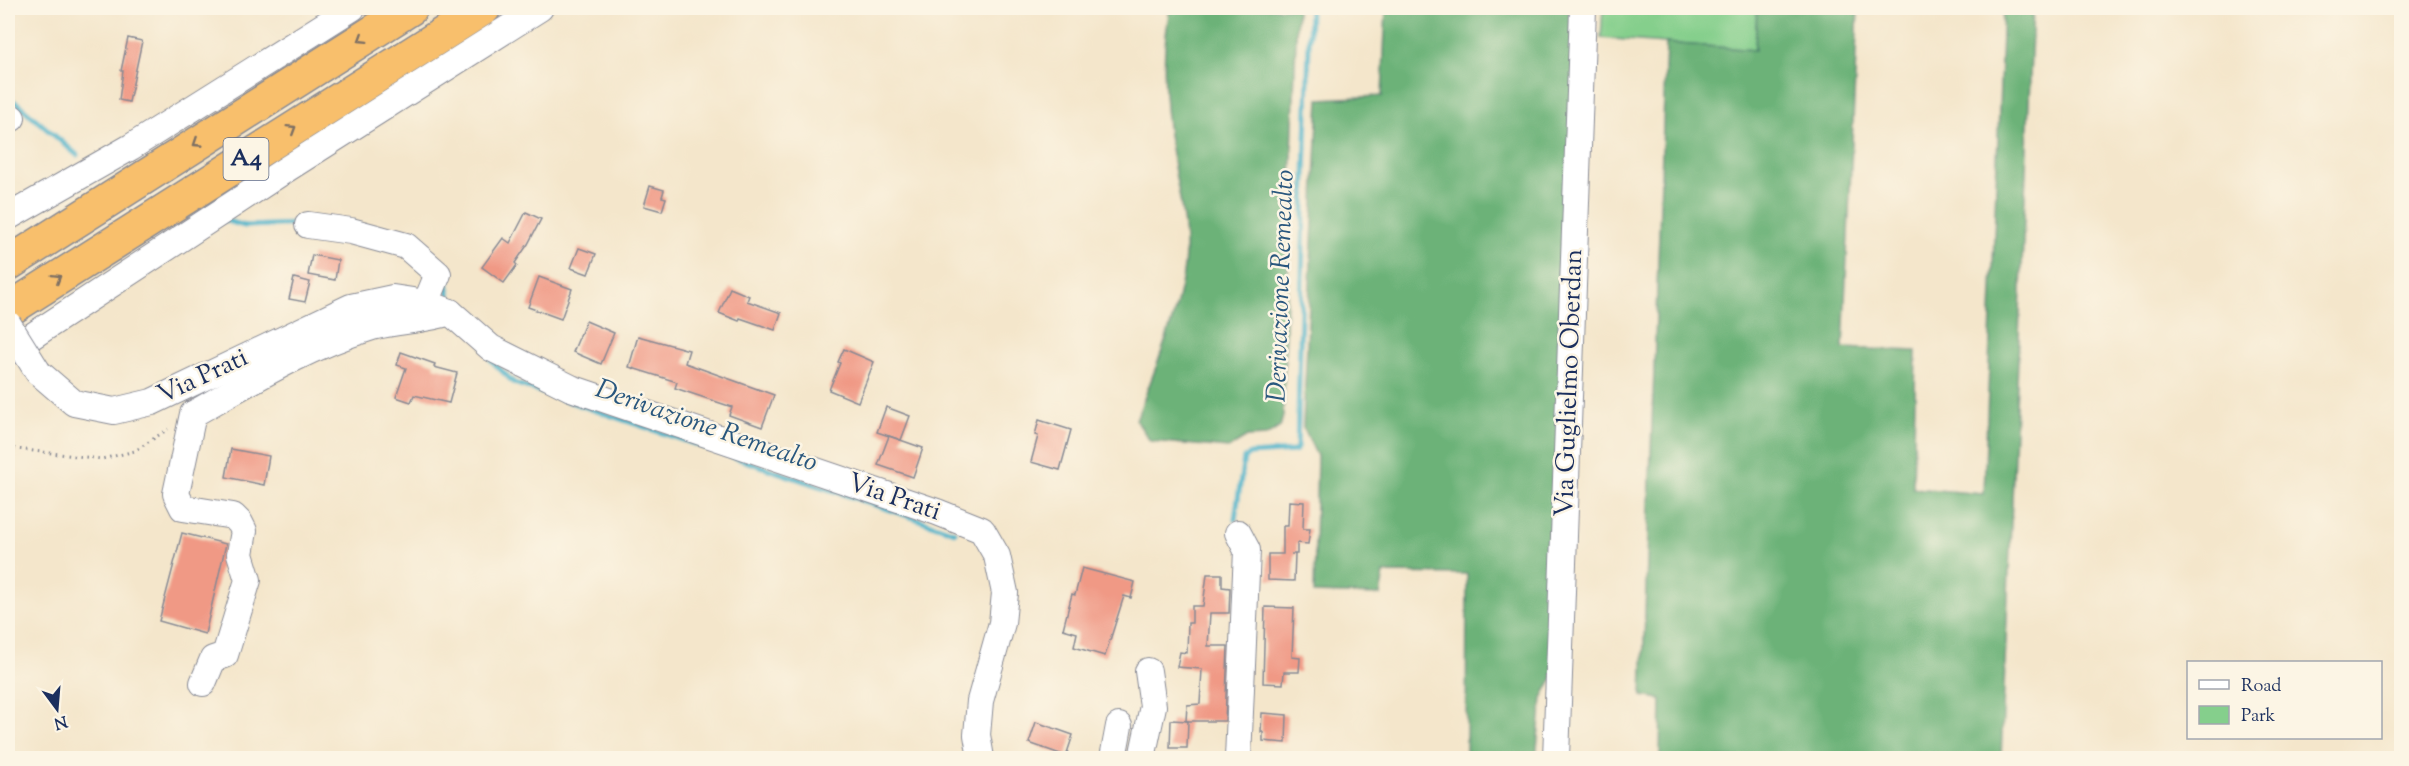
<svg xmlns="http://www.w3.org/2000/svg" width="2409" height="766" font-family="'Sorts Mill Goudy',serif">
  <rect width="100%" height="100%" fill="#fcf5e5"/>
  <filter id="ink" filterUnits="userSpaceOnUse"><feTurbulence type="fractalNoise" baseFrequency=".0167" numOctaves="2"/><feDisplacementMap in="SourceGraphic" scale="12" xChannelSelector="R" yChannelSelector="G"/><feConvolveMatrix kernelMatrix="1 2 1 2 8 2 1 2 1" color-interpolation-filters="sRGB"/></filter>
  <filter id="wash" filterUnits="userSpaceOnUse"><feTurbulence type="fractalNoise" baseFrequency=".008" numOctaves="4" result="noise"/><feDisplacementMap in="SourceGraphic" scale="24" xChannelSelector="R" yChannelSelector="G"/><feGaussianBlur stdDeviation="1.35" result="paint"/><feColorMatrix in="noise" values="0 0 0 0 0 0 0 0 0 0 0 0 0 0 0 0 0 1.4 0 .05"/><feComposite in="paint" operator="in"/></filter>
  <g filter="url(#wash)">
    <rect width="100%" height="100%" fill="#f4e6cb"/>
    <!-- green -->
    <path fill="#85cf8c" stroke="#507f75" stroke-width="1.5" d="M1603 8H1757L1755 50 1601 38Z"/>
    <!-- forest -->
    <g fill="#6cb278" stroke="#44706b" stroke-width="1.5">
      <path d="M1170 8H1297L1283 416 1280 427 1266 436 1247 437 1229 448 1150 441 1136 420C1155 368 1188 295 1185 240 1184 210 1176 183 1172 154 1164 107 1161 54 1170 8Z"/>
      <path d="M1386 8H1577L1552 679 1542 698 1536 758H1466L1467 574 1384 573 1380 595 1314 593 1317 456 1303 427 1319 99 1382 96Z"/>
      <path d="M1757 8H1858L1843 348 1916 351 1913 488 1984 494 2003 8H2033L2001 758H1660L1661 699 1642 696 1666 43 1755 50Z"/>
    </g>
    <g fill="none" stroke-linecap="round" stroke-linejoin="round">
      <!-- stream -->
      <g stroke="#4bb3ca" stroke-width="5">
        <path d="M8 98 18 104 77 155"/>
        <path d="M224 220 245 226 303 224"/>
        <path d="M446 278 449 294"/>
        <path d="M491 360 514 383 955 532"/>
        <path d="M1235 519 1244 458 1250 454 1295 451 1297 448 1310 8"/>
      </g>
    </g>
    <g id="blocks">
      <!-- building -->
      <g fill="#f09985">
        <path d="M128 38 142 41 129 102 119 100 123 71H121Z"/>
        <path d="M650 186 664 190 662 197 666 198 662 211 644 206Z"/>
        <path d="M526 212 541 219 528 244 515 263 517 265 504 283 482 267 503 238 510 243Z"/>
        <path d="M579 248 596 254 588 274 571 268Z"/>
        <path d="M312 255 338 260 335 280 308 275Z"/>
        <path d="M539 277 572 289 561 319 528 307Z"/>
        <path d="M294 278 310 282 305 302 289 299Z"/>
        <path d="M730 288 749 296 747 301 781 313 775 330 740 318 739 321 719 313Z"/>
        <path d="M586 321 614 333 601 364 573 352Z"/>
        <path d="M638 336 689 350 685 363 774 395 762 427 729 415 732 407 675 388 677 382 629 367Z"/>
        <path d="M844 349 874 362 858 402 829 390 840 363 838 362Z"/>
        <path d="M401 352 435 364 434 367 457 373 449 403 414 395 411 402 396 397 406 368 397 365Z"/>
        <path d="M886 407 910 416 901 440 877 432Z"/>
        <path d="M1039 420 1071 430 1060 470 1031 462 1038 436 1035 435Z"/>
        <path d="M889 436 923 448 913 477 878 465Z"/>
        <path d="M231 449 269 456 264 485 226 477Z"/>
        <path d="M1289 501 1304 502 1303 529H1310L1308 544 1297 543V554H1291H1295L1294 581 1268 580V554H1283V526H1288Z"/>
        <path d="M182 533 226 544 205 634 159 621Z"/>
        <path d="M1082 568 1135 582 1131 598 1124 596 1105 656 1074 647 1077 633 1063 629 1072 594 1075 595Z"/>
        <path d="M1207 574H1222V587L1230 588 1229 613H1210L1208 646H1228L1225 721H1186L1187 705 1200 704 1202 669 1177 667 1180 652 1187 653 1188 623H1192V606H1203Z"/>
        <path d="M1265 607 1294 608 1292 657 1300 658 1299 672H1284L1283 684 1263 683Z"/>
        <path d="M1262 713 1287 715 1286 743 1263 741V732H1261Z"/>
        <path d="M1171 720 1188 721 1187 748H1170Z"/>
        <path d="M1036 722 1073 735 1066 756 1029 743Z"/>
      </g>
    </g>
  </g>
  <g filter="url(#ink)">
    <use href="#blocks" fill-opacity="0" stroke="#888a94" stroke-width="1.5"/>
    <g fill="none" stroke-linecap="round" stroke-linejoin="round">
      <!-- minor casing -->
      <g stroke="#888a94" stroke-width="28">
        <g id="minor">
          <path d="M8 115 12 118"/>
          <path d="M8 217 131 147 352 8"/>
          <path d="M308 225 351 231 406 246 438 274 426 303"/>
          <path d="M8 352 285 170 540 8"/>
          <path d="M38 372 74 403 114 411 152 402 351 307 393 298 426 303 450 312 491 348 571 388 937 512 982 530 997 556 1005 593 1002 623 980 701 977 735 981 758"/>
          <path d="M1238 533 1247 550 1238 758"/>
          <path d="M203 683 213 659 225 655 248 580 240 554 244 531 240 523 233 516 183 508 176 494 193 414C251 381 308 346 372 327 398 320 424 321 450 312"/>
          <path d="M1113 758 1119 726"/>
          <path d="M1142 758 1153 706 1148 671"/>
          <path d="M1556 758 1583 8"/>
        </g>
      </g>
      <!-- highway casing -->
      <g stroke="#888a94" stroke-width="36">
        <g id="highway">
          <path d="M8 264 411 8"/>
          <path d="M8 310 484 8"/>
        </g>
      </g>
      <!-- path -->
      <path stroke="#888a94" stroke-width="3" stroke-dasharray="1.5 4.5" stroke-linecap="butt" d="M8 448 102 459 135 451 168 429"/>
      <!-- minor -->
      <use href="#minor" stroke="#fff" stroke-width="26"/>
      <!-- highway -->
      <use href="#highway" stroke="#f8bf6c" stroke-width="33"/>
      <!-- minor-bridge casing -->
      <g stroke="#888a94" stroke-width="28" stroke-linecap="butt">
        <path id="minor-bridge" d="M8 324 38 372"/>
      </g>
      <!-- minor-bridge -->
      <use href="#minor-bridge" stroke="#fff" stroke-width="26"/>
    </g>
    <!-- one-way arrows -->
    <defs><path id="oneway-chevron" d="M-2-3.5L2.5 0L-2 3.5" fill="none" stroke-width="1.6" stroke-linecap="round" stroke-linejoin="round" transform="scale(1.5)"/></defs>
    <g stroke="#7e7064">
      <use href="#oneway-chevron" transform="translate(362 39) rotate(148)"/>
      <use href="#oneway-chevron" transform="translate(292 129) rotate(-32)"/>
      <use href="#oneway-chevron" transform="translate(197 143) rotate(147)"/>
      <use href="#oneway-chevron" transform="translate(57 278) rotate(-32)"/>
    </g>
  </g>
  <g text-anchor="middle" dominant-baseline="central" stroke-width="5" stroke-linejoin="round" paint-order="stroke">
    <!-- shield labels -->
    <rect fill="#fcf5e5" stroke="#5e6a86" stroke-width="1.5" x="223.5" y="138" width="45" height="42" rx="4.5"/>
    <g font-size="24" font-weight="bold" fill="#1b2f5e">
      <text x="246" y="159">A4</text>
    </g>
    <!-- street labels -->
    <g font-size="26" fill="#1b2f5e" stroke="#fcf5e5">
      <text transform="translate(203 377) rotate(-25)">Via Prati</text>
      <text transform="translate(1570 383) rotate(-88)">Via Guglielmo Oberdan</text>
      <text transform="translate(894 498) rotate(19)">Via Prati</text>
    </g>
    <!-- water labels -->
    <g font-size="27" font-style="italic" fill="#29577e" stroke="#fcf5e5">
      <text transform="translate(1282 286) rotate(-88)">Derivazione Remealto</text>
      <text transform="translate(706 427) rotate(19)">Derivazione Remealto</text>
    </g>
  </g>
  <!-- margin -->
  <rect width="2409" height="766" fill="none" stroke="#fcf5e5" stroke-width="30"/>
  <!-- legend -->
  <rect x="2187" y="661" width="195" height="78" fill="#fcf5e5" stroke="#a2a6af" stroke-width="1.5"/>
  <rect x="2199" y="680" width="30" height="9" fill="#ffffff" stroke="#a2a6af" stroke-width="1.5"/>
  <text x="2241" y="691" font-size="18" fill="#1b2f5e">Road</text>
  <rect x="2199" y="706" width="30" height="18" fill="#85cf8c" stroke="#a2a6af" stroke-width="1.5"/>
  <text x="2241" y="721" font-size="18" fill="#1b2f5e">Park</text>
  <!-- north arrow -->
  <g transform="translate(57 709) rotate(164)" stroke="#fcf5e5" stroke-width="4.5" paint-order="stroke">
  <path d="M0-4.5L10 22L0 15L-10 22Z" fill="#1b2f5e"/>
  <text y="-9" font-size="16" font-weight="bold" text-anchor="middle" fill="#1b2f5e">N</text>
  </g>
</svg>
